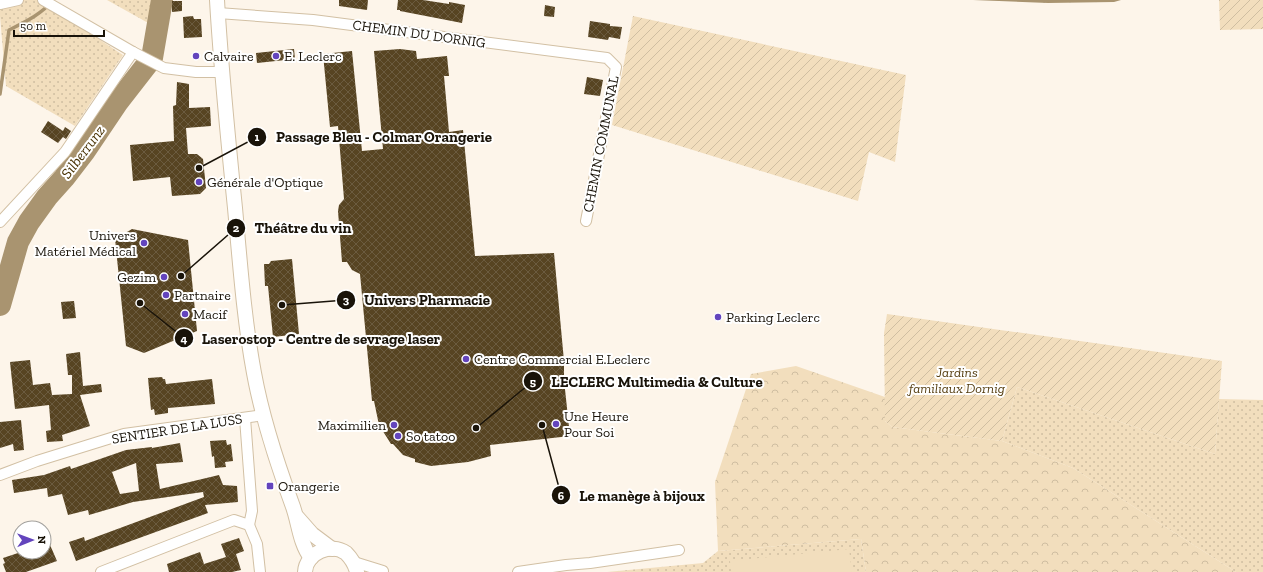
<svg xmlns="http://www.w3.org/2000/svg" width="1263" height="572" font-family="'Zilla Slab',serif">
  <defs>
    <pattern id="grass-dots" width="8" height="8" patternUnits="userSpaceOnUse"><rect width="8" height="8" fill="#f2debd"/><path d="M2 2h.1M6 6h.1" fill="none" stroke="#cfbea1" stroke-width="1.8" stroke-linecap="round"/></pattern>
    <pattern id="forest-crowns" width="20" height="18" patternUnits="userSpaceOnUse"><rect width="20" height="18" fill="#f2debd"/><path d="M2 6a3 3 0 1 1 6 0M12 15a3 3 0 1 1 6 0" fill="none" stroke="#cfbea1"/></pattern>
    <pattern id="garden-furrows" width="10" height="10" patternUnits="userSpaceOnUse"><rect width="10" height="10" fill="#f2debd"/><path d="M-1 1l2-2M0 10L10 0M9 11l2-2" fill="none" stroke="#cfbea1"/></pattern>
    <pattern id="water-ripples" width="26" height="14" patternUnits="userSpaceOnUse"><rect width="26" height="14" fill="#a99470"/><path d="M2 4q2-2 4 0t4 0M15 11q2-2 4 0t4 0" fill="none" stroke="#89785a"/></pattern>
    <pattern id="building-cross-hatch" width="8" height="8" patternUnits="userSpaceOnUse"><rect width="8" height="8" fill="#574422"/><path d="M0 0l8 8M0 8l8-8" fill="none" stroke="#6b5b3f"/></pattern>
  </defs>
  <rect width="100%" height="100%" fill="#fdf5ea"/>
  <!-- grass -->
  <g fill="url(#grass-dots)">
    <path d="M8 0H39L123 55 75 126 6 86 0 16V1Z"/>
    <path d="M107 0H156L150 24Z"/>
    <path d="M1017 387 1215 454 1219 399 1263 400V572H1236L1073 468 1002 441Z"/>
    <path d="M861 539 866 572H607L703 563 718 551Z"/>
  </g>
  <!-- forest -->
  <path fill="url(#forest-crowns)" d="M796 366 885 397V421L892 427 1002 441 1073 468 1236 572H866L861 539 718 551 715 482 751 374Z"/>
  <!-- garden -->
  <g fill="url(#garden-furrows)">
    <path d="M1219 0H1263V29L1220 30Z"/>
    <path d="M633 16 906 75 895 162 869 152 858 201 612 125Z"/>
    <path d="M887 314 1222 361 1215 454 1017 387 1002 441 892 427 885 421 884 333Z"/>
  </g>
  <!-- pitch -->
  <path fill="#f2debd" d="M849 549 852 572H731L730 561Z"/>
  <!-- water -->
  <path fill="url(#water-ripples)" d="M973 0H1121L1114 2 1048 3Z"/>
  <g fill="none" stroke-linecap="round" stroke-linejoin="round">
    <!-- stream -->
    <path stroke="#a99470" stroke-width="3.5" d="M0 94 9 30C25 22 42 14 53 0"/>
    <!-- river -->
    <path stroke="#a99470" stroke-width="22" d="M0 305 18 242 29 222 47 197 64 178 84 152 117 103 152 58 162 0"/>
  </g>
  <!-- building -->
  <g fill="url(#building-cross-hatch)" fill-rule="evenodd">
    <path d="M339 0H368L367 10 339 6Z"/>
    <path d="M398 0H423L449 4V2L465 5 462 23 400 11V10H397Z"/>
    <path d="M172 1H182V11L172 12Z"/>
    <path d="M545 5 555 7 554 17 544 16Z"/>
    <path d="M193 16 194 19H201L202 37 184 38 183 17Z"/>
    <path d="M590 21 610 24V26L622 27 620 39 609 37 608 40 588 37Z"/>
    <path d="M294 49 295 59 257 63 256 53Z"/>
    <path d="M400 49 416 51 417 59 447 56 449 76H444L449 132 463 130 475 256 554 253 564 361V380L570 436 490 445 491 456 468 462 431 466 415 462V459L403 455 393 444H391L379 425 374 401H372L360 274 352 270 347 262H342L338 211 339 205 344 199 338 126 330 127 323 54 352 51 362 151 383 149 374 51Z"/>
    <path d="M587 77 603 80 600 96 584 94Z"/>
    <path d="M177 82 189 84V108L210 107 211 126 186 128 188 154H197L203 159 206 188 200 194 172 196 170 177 133 181 130 145 174 141 173 106 176 105Z"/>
    <path d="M48 121 63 131 65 127 71 131 66 139 63 137 58 143 41 132Z"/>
    <path d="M132 229 188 240 197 331 144 353 126 346 115 239Z"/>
    <path d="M292 259 299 334 273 337 268 286H265L264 264H269L271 261Z"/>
    <path d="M74 301 76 318 63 319 61 302Z"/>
    <path d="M80 352 83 386 101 384 102 392 80 395 90 426 62 435 63 441 47 442 46 431 51 430 49 405 15 409 10 362 30 360 33 385 50 383 52 395 72 394V375H68L66 354Z"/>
    <path d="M162 377 163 379H165L166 384 212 379 215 404 168 408V413L155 415 154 409 151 410 148 378Z"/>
    <path d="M21 420 24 450 14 451 13 444 0 448V422Z"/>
    <path d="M226 440 227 445 231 444 233 461 225 462 226 467 215 468 214 456 212 457 210 441Z"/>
    <path d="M180 443 183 462 156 464 160 489 219 475 223 485 237 486 238 502 205 505 208 513 76 561 69 542 84 537 85 541 139 521 204 497 203 492 133 502 89 515 88 510 68 515 62 494 48 497 47 488 14 493 12 480 44 475 70 466 71 469 126 450 152 447V448ZM136 463 139 491 120 494 112 472Z"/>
    <path d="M44 531 57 561 26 572H6L3 564 5 563 3 558 21 552H44Z"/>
    <path d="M239 538 244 551 236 554 241 570 232 572H169L167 564 200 552 204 564 226 557 221 544Z"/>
  </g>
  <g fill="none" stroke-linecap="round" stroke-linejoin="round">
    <!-- street casing -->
    <g stroke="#d2c0a4" stroke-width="12">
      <g id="street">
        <path d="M43 0 133 52 164 68 196 72H223"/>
        <path d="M0 4 18 0"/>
        <path d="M218 13 313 20 607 58 616 67 586 221"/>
        <path d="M0 222 65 152 133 52"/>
        <path d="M245 418 252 511 249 525"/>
        <path d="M0 475 37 461 124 434 264 415"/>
        <path d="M249 525 257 544 260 572"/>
        <path d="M354 562 383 571"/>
        <path d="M101 572 234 520 249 525"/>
        <path d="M518 572 566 565 590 563 679 550"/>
      </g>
    </g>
    <!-- secondary casing -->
    <g stroke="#d2c0a4" stroke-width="16">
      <g id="secondary">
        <path d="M217 0C221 69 228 139 235 208 240 263 244 319 254 373 262 417 277 463 292 504 299 522 299 542 311 558"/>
        <path d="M297 517 312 534 332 549"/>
        <path d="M305 572C306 553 331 542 346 553 352 559 355 564 357 572"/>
      </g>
    </g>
    <!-- street -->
    <use href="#street" stroke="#fff" stroke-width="10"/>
    <!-- secondary -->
    <use href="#secondary" stroke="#fff" stroke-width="14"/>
  </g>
  <!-- markers -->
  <g fill="#6344bd" stroke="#fff" stroke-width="1.5">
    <circle cx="196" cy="56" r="4"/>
    <circle cx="276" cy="56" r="4"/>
    <circle cx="199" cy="182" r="4"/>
    <circle cx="144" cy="243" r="4"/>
    <circle cx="164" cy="277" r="4"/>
    <circle cx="166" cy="295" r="4"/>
    <circle cx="185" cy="314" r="4"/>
    <circle cx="718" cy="317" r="4"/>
    <circle cx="466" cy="359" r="4"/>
    <circle cx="556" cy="424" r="4"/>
    <circle cx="394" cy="425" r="4"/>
    <circle cx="398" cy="436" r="4"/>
    <rect x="266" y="482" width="8" height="8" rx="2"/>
  </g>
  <g text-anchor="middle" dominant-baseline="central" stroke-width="4" stroke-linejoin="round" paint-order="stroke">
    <!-- street labels -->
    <g font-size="14" fill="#191309" stroke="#fff">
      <text transform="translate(419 34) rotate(8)">CHEMIN DU DORNIG</text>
      <text transform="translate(601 144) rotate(-79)">CHEMIN COMMUNAL</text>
      <text transform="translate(177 429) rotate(-9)">SENTIER DE LA LUSS</text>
    </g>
    <!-- poi labels -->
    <g font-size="14" fill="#191309" stroke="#fff" text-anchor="start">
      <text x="204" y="56">Calvaire</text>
      <text x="284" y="56">E. Leclerc</text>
      <text x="207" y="182">Générale d'Optique</text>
      <text x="136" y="235" text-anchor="end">Univers<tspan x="136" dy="16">Matériel Médical</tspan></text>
      <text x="156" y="277" text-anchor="end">Gezim</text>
      <text x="174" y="295">Partnaire</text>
      <text x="193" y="314">Macif</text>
      <text x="726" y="317">Parking Leclerc</text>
      <text x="474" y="359">Centre Commercial E.Leclerc</text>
      <text x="564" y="416">Une Heure<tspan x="564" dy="16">Pour Soi</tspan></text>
      <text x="386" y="425" text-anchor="end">Maximilien</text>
      <text x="406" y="436">So tatoo</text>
      <text x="278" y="486">Orangerie</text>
    </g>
    <!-- park labels -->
    <g font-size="14" font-style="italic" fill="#574013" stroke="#fff">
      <text x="957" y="372">Jardins<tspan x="957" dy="16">familiaux Dornig</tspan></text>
    </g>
    <!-- water labels -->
    <g font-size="15" font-style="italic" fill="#473000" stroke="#fff">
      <text transform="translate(83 152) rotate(-53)">Silberrunz</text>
    </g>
  </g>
  <!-- callouts -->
  <path fill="none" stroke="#191309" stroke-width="1.5" d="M199 168L257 137M181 276L236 228M282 305L346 300M140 303L184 338M476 428L533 381M542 425L561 495"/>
  <g fill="#191309" stroke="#fff" stroke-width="1.5">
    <circle cx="199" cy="168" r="4"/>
    <circle cx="181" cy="276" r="4"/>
    <circle cx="282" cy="305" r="4"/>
    <circle cx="140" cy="303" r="4"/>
    <circle cx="476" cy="428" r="4"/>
    <circle cx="542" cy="425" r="4"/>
    <circle cx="257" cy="137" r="10"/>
    <circle cx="236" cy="228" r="10"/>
    <circle cx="346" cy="300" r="10"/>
    <circle cx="184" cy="338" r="10"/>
    <circle cx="533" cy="381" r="10"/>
    <circle cx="561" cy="495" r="10"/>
  </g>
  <g font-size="12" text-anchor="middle" font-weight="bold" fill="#fff">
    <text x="257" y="141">1</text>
    <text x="236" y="232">2</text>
    <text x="346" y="304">3</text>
    <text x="184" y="343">4</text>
    <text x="533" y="386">5</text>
    <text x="561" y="500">6</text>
  </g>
  <g font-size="15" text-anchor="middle" font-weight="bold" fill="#191309" stroke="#fff" stroke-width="4" stroke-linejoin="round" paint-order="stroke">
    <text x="384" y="142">Passage Bleu - Colmar Orangerie</text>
    <text x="303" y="233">Théâtre du vin</text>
    <text x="427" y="305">Univers Pharmacie</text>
    <text x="321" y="344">Laserostop - Centre de sevrage laser</text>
    <text x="657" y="387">LECLERC Multimedia &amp; Culture</text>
    <text x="642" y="501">Le manège à bijoux</text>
  </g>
  <!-- north arrow -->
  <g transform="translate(32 540) rotate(89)"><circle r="19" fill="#ffffff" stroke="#a3a19d"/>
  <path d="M0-3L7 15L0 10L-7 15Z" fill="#6344bd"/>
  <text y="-6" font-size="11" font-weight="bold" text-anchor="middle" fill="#191309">N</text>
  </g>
  <!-- scale -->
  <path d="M14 30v6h90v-6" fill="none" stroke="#191309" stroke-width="2"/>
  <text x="20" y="30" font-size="12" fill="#191309" stroke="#ffffff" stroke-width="3" paint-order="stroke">50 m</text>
</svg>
